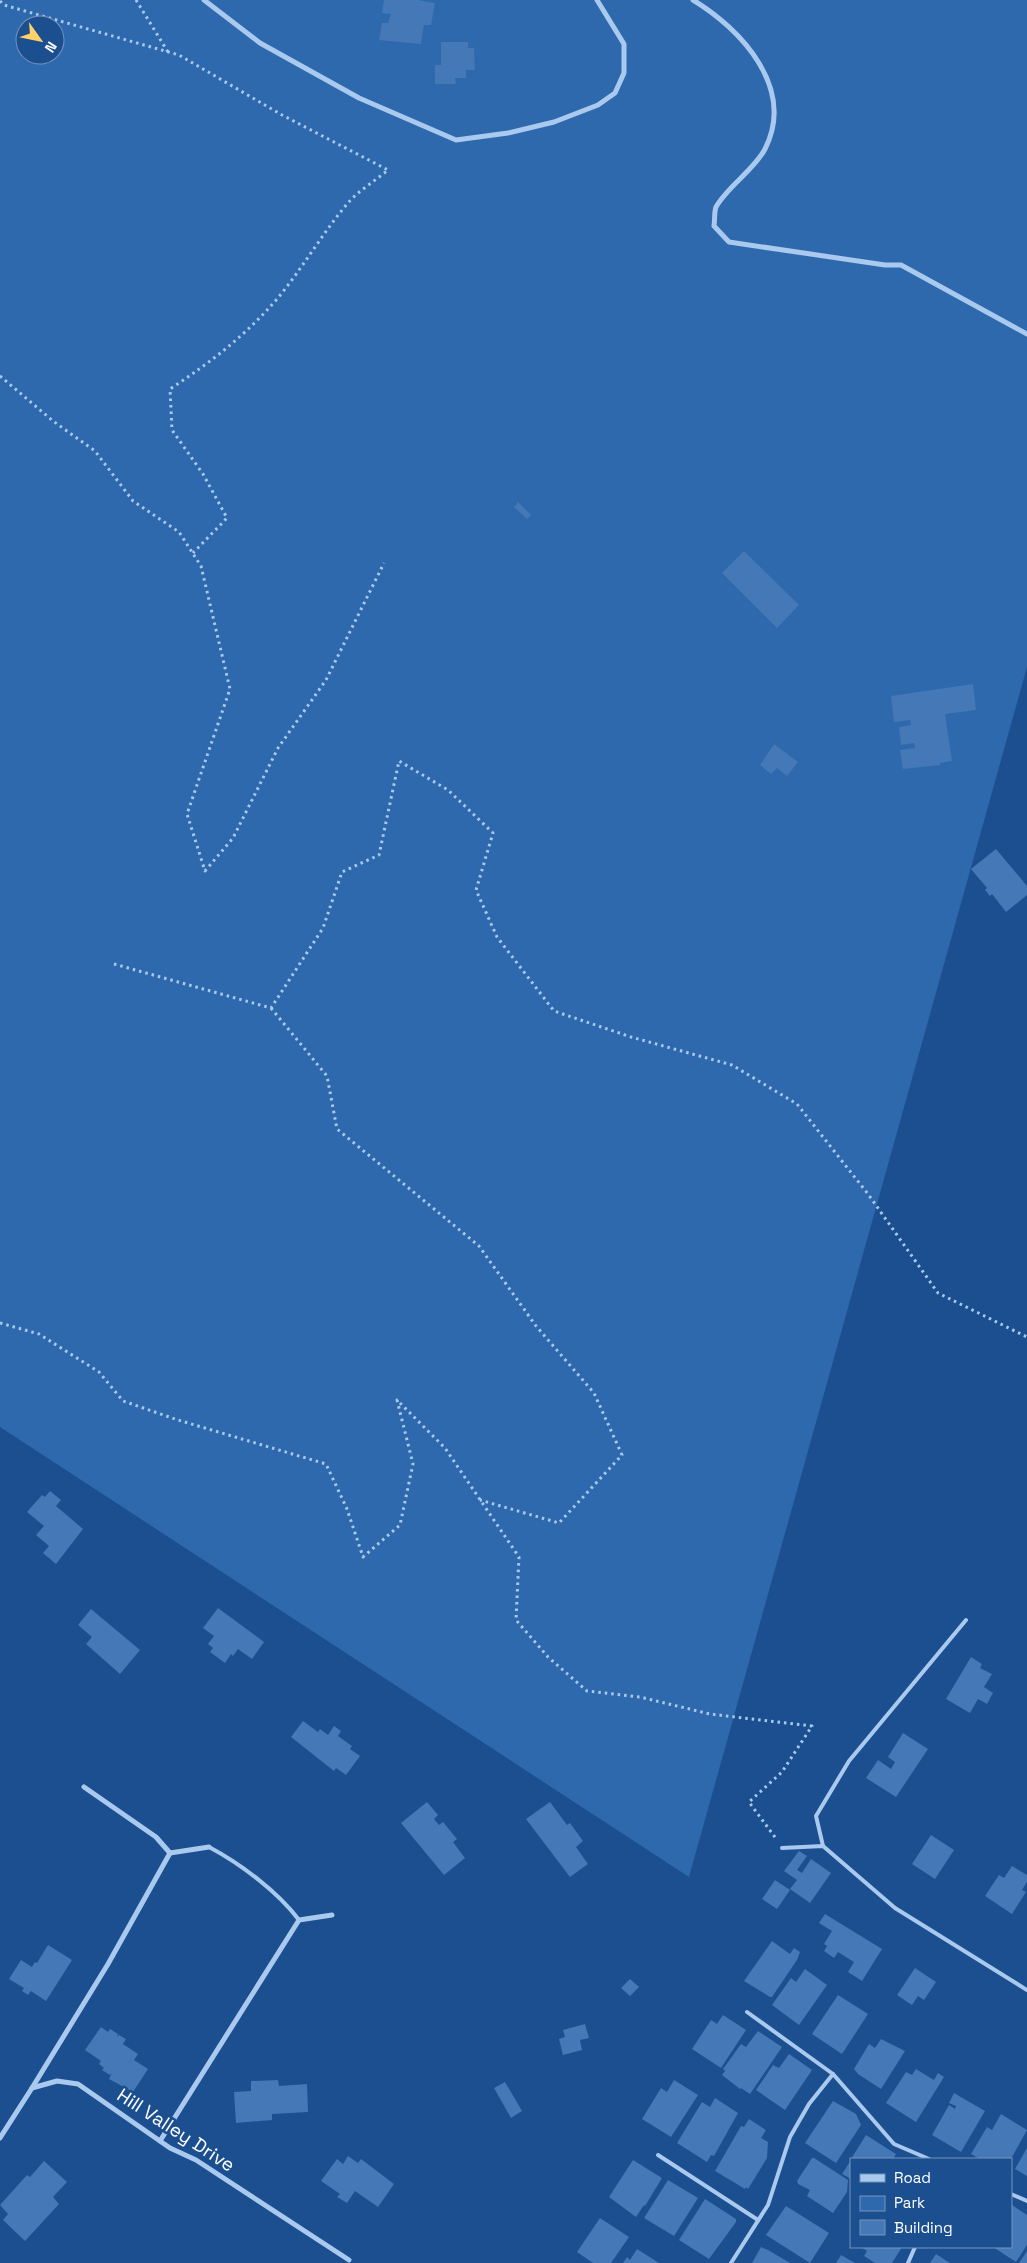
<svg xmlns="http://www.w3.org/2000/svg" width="1027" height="2263" font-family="'Space Grotesk',sans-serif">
  <rect width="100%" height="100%" fill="#1b4f8f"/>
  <!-- green -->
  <path fill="#2e69ad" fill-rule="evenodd" d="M0 0H1027V667L689 1877 0 1427ZM25 25H55V55H25Z"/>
  <!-- building -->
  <g fill="#4478b7">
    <path d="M384 0H418L435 3 431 25H424L421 44 379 40 382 23H388L391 14 382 13Z"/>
    <path d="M441 42H468V48H474L475 70H466V78H455L456 84H435V65H441Z"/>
    <path d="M518 502 531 515 527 519 514 507Z"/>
    <path d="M744 551 799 605 777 628 722 573Z"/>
    <path d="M973 684 976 710 945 714 952 761 940 763V765L903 769 900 750 915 748 914 743 901 745 899 727 911 725 910 720 894 722 891 696Z"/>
    <path d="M774 744 798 762 787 776 777 768 771 774 760 765Z"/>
    <path d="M996 849 1027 886V895L1006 912 992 894 990 896 985 890 987 888 971 869Z"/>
    <path d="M50 1491 61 1500 56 1506 83 1529 56 1564 43 1553 49 1546 36 1535 44 1526 27 1512 42 1495 45 1497Z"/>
    <path d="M218 1608 264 1642 252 1659 238 1649 233 1656 231 1654 225 1663 210 1652 213 1648 208 1644 214 1636 203 1628Z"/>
    <path d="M91 1609 140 1650 120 1674 86 1644 92 1637 78 1625Z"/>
    <path d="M971 1657 982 1664 980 1668 992 1674 984 1687 993 1693 987 1704 978 1699 970 1713 946 1699Z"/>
    <path d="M303 1721 318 1732 320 1729 328 1735 334 1726 341 1731 338 1736 352 1746 350 1749 360 1756 346 1775 336 1768 334 1771 291 1737Z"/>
    <path d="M903 1733 928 1749 896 1797 866 1778 878 1760 891 1769 895 1762 888 1757Z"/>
    <path d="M427 1802 438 1815 434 1819 439 1825 443 1822 457 1839 453 1842 465 1858 444 1875 401 1823Z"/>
    <path d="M550 1802 567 1825 570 1823 583 1841 576 1847 588 1864 570 1877 526 1819Z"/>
    <path d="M931 1835 954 1850 935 1879 912 1864Z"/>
    <path d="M799 1851 807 1856 797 1870 802 1873 811 1859 831 1873 810 1903 790 1889 797 1880 784 1871Z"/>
    <path d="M1012 1866 1027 1875V1882L1022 1890 1026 1892 1012 1914 985 1896 999 1875 1004 1878Z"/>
    <path d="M775 1880 790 1890 777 1909 762 1899Z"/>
    <path d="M825 1914 882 1949 862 1981 848 1972 854 1962 838 1952 834 1958 824 1951 827 1946 824 1944 832 1931 819 1923Z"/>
    <path d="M772 1941 790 1954 794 1948 800 1952 797 1960 772 1997H770L744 1981Z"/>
    <path d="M48 1945 72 1960 46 2001 31 1991 28 1995 22 1991 24 1988 9 1979 21 1960 32 1967 35 1962 37 1963Z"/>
    <path d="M915 1968 936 1982 924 2000 918 1996 912 2005 897 1995Z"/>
    <path d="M805 1969 827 1985 799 2025 772 2005 791 1978 796 1982Z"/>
    <path d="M630 1979 639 1987 630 1996 621 1988Z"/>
    <path d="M838 1995 868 2014 842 2054 812 2034Z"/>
    <path d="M723 2015 746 2030 721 2068 692 2049 711 2020 717 2024Z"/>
    <path d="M585 2024 589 2038 580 2040 582 2050 563 2055 559 2039 565 2037 563 2030Z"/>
    <path d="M101 2027 108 2032 110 2029 118 2034 117 2037 119 2035 126 2039 123 2044 138 2054 134 2060 148 2069 133 2092 109 2079 112 2073 110 2075 102 2070 104 2068 99 2064 101 2061 85 2050Z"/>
    <path d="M758 2031 782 2047 750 2094 741 2088 740 2089 722 2075 725 2071 723 2069 741 2044 746 2047Z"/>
    <path d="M881 2039 905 2051 881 2089 858 2074 854 2069 869 2044 875 2048Z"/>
    <path d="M789 2054 812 2070 785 2110 756 2090 773 2065 779 2068Z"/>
    <path d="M916 2069 934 2080 938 2073 944 2077 916 2122 886 2103 906 2072 912 2075Z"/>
    <path d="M278 2080 279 2086 307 2084 308 2112 272 2114V2120L236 2123 234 2092 251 2091V2081Z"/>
    <path d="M674 2080 698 2095 671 2137 642 2119 661 2088 667 2092Z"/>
    <path d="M505 2082 522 2111 511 2118 494 2088Z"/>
    <path d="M954 2093 985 2111 961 2152 932 2135 949 2105 955 2109 956 2106 949 2103Z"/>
    <path d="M715 2098 738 2113 714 2156 711 2155 707 2162 677 2143 702 2102 710 2107Z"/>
    <path d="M833 2101 856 2114 861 2125 836 2163 805 2143Z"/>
    <path d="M1001 2114 1027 2130 1011 2159H980L971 2154 987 2127 992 2130Z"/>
    <path d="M749 2119 766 2130 761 2138 768 2142 767 2158 748 2189 746 2187 745 2189 715 2171 741 2126 744 2127Z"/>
    <path d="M866 2135 896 2154 893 2159H851Z"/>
    <path d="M1027 2148V2176L1015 2169Z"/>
    <path d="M348 2156 358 2163 361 2159 394 2184 378 2207 355 2191 347 2203 337 2197 340 2194 321 2181 337 2159 343 2164Z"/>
    <path d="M812 2158H814L848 2180 847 2192 833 2213 807 2196 810 2190 798 2184 797 2181Z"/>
    <path d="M633 2160 662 2178 645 2206 644 2205 636 2217 609 2197Z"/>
    <path d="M851 2160V2179L842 2174Z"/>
    <path d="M44 2161 67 2182 53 2197 59 2204 25 2241 3 2220 8 2214 0 2205 27 2175 30 2177Z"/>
    <path d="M668 2180 698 2198 674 2236 644 2218Z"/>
    <path d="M705 2199 736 2219V2222L709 2259 679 2240Z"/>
    <path d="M1012 2205 1027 2215V2245L1016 2262 993 2247H1011Z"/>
    <path d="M786 2206 829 2233 810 2263 766 2235Z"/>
    <path d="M600 2218 629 2237 611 2263H593L577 2252Z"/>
    <path d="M761 2247 768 2250 790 2263H752Z"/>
    <path d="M861 2247H902L892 2263H875L864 2256 867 2251Z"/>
    <path d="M637 2249 659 2263H623L627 2257 630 2260Z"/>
    <path d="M1027 2251V2263H1019Z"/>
    <path d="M936 2254 950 2263H930Z"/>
    <path d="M841 2255 855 2263H836Z"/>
  </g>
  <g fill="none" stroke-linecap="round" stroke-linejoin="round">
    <!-- path -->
    <g stroke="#a9c9ee" stroke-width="3" stroke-dasharray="2.5 4" stroke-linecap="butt">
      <path d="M136 0 168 52"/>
      <path d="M0 1 4 5 179 55 282 115 388 170C375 181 358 191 347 204 322 234 302 269 277 299 245 336 211 362 170 389L172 430 203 474 227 518 193 553"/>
      <path d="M0 376 53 421 95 451 133 501 179 532 201 566 230 689 187 814 205 871 233 838 278 748 326 680 384 563"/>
      <path d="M114 964 271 1008 323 928 342 872 379 855 399 761 448 790 493 833 476 890 497 937 554 1011 631 1037 732 1065 797 1104 868 1194 938 1293 1027 1337"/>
      <path d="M271 1008 327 1076 337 1129 479 1246 536 1326 594 1393 622 1455 559 1523 480 1500"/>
      <path d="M0 1323 39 1334 99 1372 123 1401 178 1420 326 1464 347 1509 363 1557 400 1525 413 1464 397 1400 445 1448 519 1557 516 1620 548 1657 587 1691 640 1697 710 1714 812 1726 782 1772 749 1802 777 1840"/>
    </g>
    <!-- lane -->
    <g stroke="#a9c9ee" stroke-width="4">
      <path d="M823 1846 816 1816 849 1761 966 1620"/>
      <path d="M209 1847C241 1864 278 1892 299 1920"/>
      <path d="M782 1848 823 1846 895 1908 1027 1990"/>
      <path d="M747 2012 833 2074 894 2144 929 2159"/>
      <path d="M658 2155 758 2220"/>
      <path d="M1011 2194 1027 2201"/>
      <path d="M731 2263 768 2205 790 2137 809 2104 833 2074"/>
      <path d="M908 2263 915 2247"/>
    </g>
    <!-- street -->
    <g stroke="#a9c9ee" stroke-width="5">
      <path d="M204 0 260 43 359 98 456 140 508 133 554 122 598 105 615 93 624 73V44L597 0"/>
      <path d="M693 0C741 29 796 88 765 149 755 169 727 187 716 207 714 212 715 220 714 226L729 242 885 265H901L1027 334"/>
      <path d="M84 1787 156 1837 170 1853"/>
      <path d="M170 1853 209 1847"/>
      <path d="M32 2088 108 1964 170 1853"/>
      <path d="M0 2138 32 2088 57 2081 78 2084 170 2148 196 2160 349 2260"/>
      <path d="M160 2141 299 1920 332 1915"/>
    </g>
  </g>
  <g text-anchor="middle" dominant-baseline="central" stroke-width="5" stroke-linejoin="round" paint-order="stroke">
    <!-- street labels -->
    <g font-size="19" fill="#fff" stroke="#1b4f8f">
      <text transform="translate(176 2130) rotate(33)">Hill Valley Drive</text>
    </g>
  </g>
  <!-- legend -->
  <rect x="850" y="2158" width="162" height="90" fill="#1b4f8f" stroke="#7695bc"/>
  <rect x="860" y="2174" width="25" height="8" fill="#a9c9ee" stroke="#7695bc"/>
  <text x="894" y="2183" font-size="15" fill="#ffffff">Road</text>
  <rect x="860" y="2196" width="25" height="15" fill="#2e69ad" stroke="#7695bc"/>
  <text x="894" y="2208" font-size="15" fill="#ffffff">Park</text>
  <rect x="860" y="2220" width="25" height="15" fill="#4478b7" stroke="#7695bc"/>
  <text x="894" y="2233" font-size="15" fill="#ffffff">Building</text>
  <!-- north arrow -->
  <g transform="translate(40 40) rotate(123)"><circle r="24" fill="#1b4f8f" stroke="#7695bc"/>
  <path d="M0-4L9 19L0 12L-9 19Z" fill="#ffd166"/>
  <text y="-8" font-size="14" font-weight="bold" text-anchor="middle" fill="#ffffff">N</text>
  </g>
</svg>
